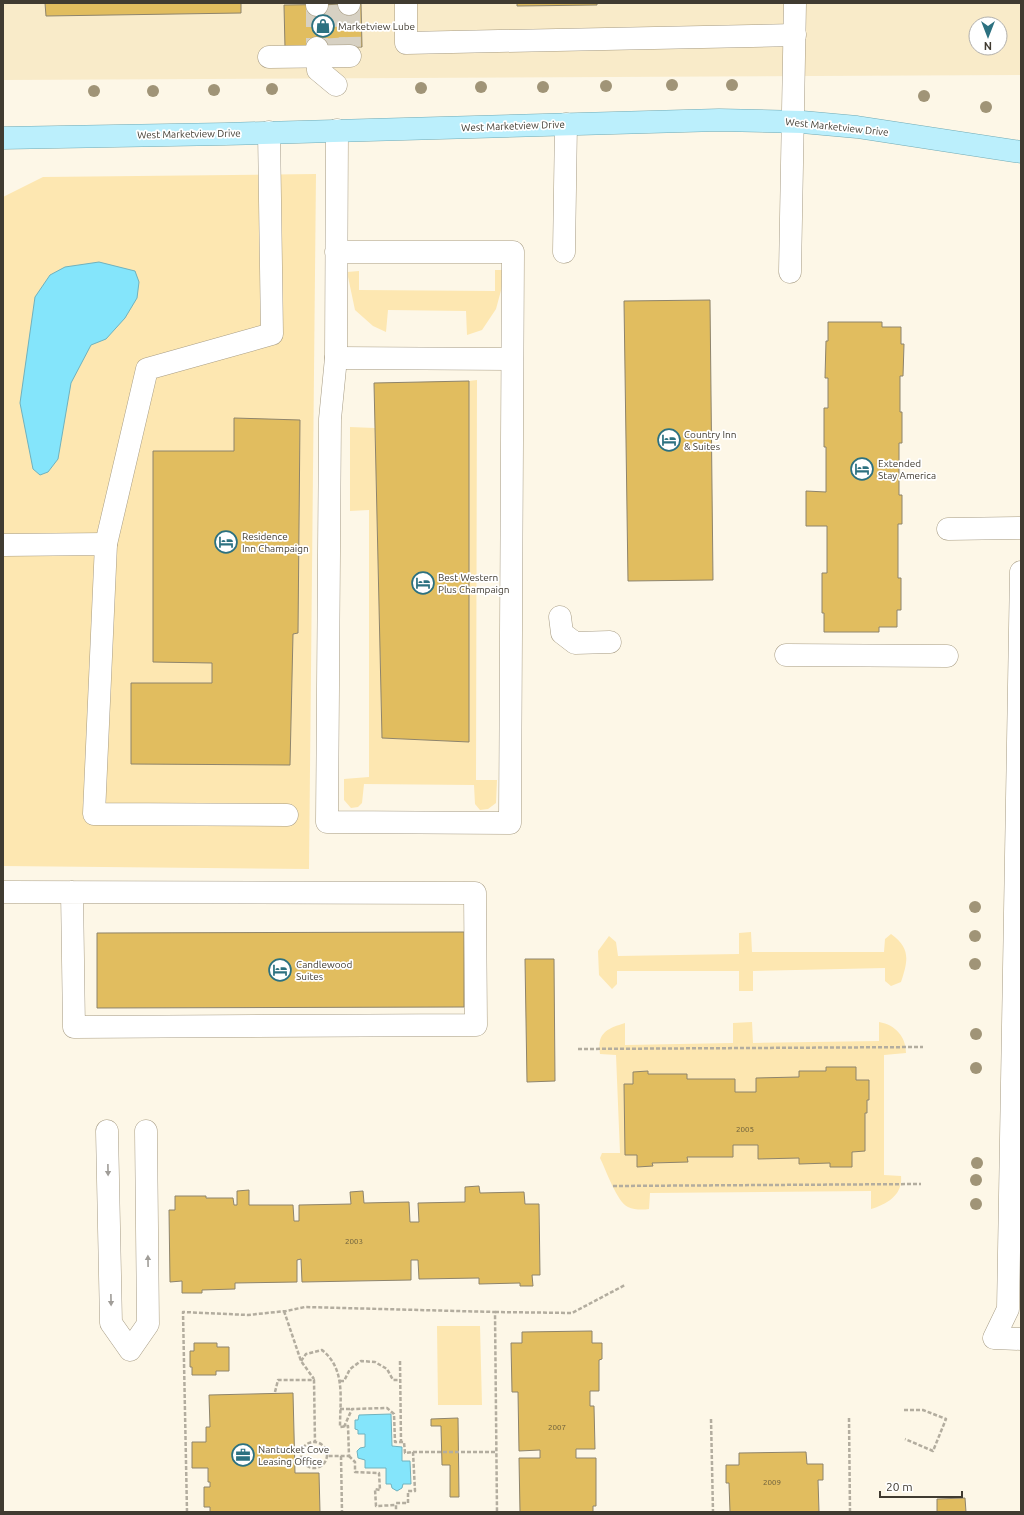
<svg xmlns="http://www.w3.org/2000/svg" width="1024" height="1515" font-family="Ubuntu,sans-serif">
  <rect width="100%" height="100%" fill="#fdf7e7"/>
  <!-- built -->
  <path fill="#f9ebc9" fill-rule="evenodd" d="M3 3H1021V75L3 80ZM976 24H1000V48H976Z"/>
  <!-- green -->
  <g fill="#fde7b1">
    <path d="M316 174 309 869 3 866V197L43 177Z"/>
    <path d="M495 270H503V283L496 309 482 330 467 335 466 311 388 310 386 332 373 326 355 310 347 272 359 271V290L495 291Z"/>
    <path d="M477 380 476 780H497L496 803 488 809 480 810 475 804 474 785 364 784 362 803 358 807 351 808 344 800V779L369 777V510L350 511V427L375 428 382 738 468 742 469 381Z"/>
    <path d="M751 932 752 952H884L885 939 891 934C911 948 908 961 901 982L891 986 885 981V968L753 971V991H739V971H617V984L612 989 599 975 598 951 609 936 616 942 618 956 739 954V933Z"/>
    <path d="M752 1022 753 1043 879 1041V1022C896 1025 906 1037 906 1053L884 1055V1175L901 1176C903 1195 887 1204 871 1209V1191L650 1193 649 1209C643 1210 634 1210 628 1207 617 1202 606 1170 600 1158L602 1153H620L616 1055 600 1054C597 1033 606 1029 625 1023V1045L733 1043V1023Z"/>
    <path d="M437 1326H480L482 1405H438Z"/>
  </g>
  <!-- water -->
  <g fill="#84e5fb" stroke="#70b2be">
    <path d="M99 262 135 271 139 282 137 298 125 318 106 339 91 345 71 383 58 459 48 472 40 475 33 469 20 403 35 297 50 275 65 267Z"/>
    <path d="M391 1414 392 1446 402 1447V1461H410L411 1484H403L402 1488 397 1491 392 1488 391 1484H386V1468H365V1460L358 1458 357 1451 360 1448 365 1447V1434H358V1430L355 1429V1420H358L359 1415Z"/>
  </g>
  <!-- building -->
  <g fill="#e1bd5f" stroke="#8e846c">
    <path d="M45 3H241V13L46 16Z"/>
    <path d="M517 3H597V5L517 6Z"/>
    <path d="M361 4 362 47 285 48 284 5Z"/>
    <path d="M710 300 713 580 628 581 624 301Z"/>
    <path d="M828 322H882V327H901V344H904L903 376H900V412H902V443H899V495H902V524H898V578H901V610H897V627H879V632H824V613H822V573H827V526H806V491L826 492V447H824V408H828V378H825L826 341H828Z"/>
    <path d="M469 381V742L382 738 374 383Z"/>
    <path d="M234 418 300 420 298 633 293 634 290 765 131 764V683H212V663L153 662V451H234Z"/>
    <path d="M464 932V1007L97 1008V933Z"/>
    <path d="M525 959H554L555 1081 527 1082Z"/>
    <path d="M826 1067H856V1080H869V1100H867V1113H865V1151L852 1152V1167H830V1163L799 1164V1158L758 1159V1145H733V1157H687L688 1162 652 1163 653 1166 637 1167V1155H625L624 1084H633V1072L648 1071V1074H687V1079H735V1092H756V1078L799 1077V1071H826Z"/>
    <path d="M479 1186 480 1193 524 1192 525 1204H539L540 1275H532L533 1286H520V1283L479 1284V1278L419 1279 418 1260H411V1280L302 1282 301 1259 297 1260V1282L235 1283V1289L202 1290V1293H182V1281L170 1282 169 1210H175V1196H206V1198H233L234 1205H237V1191L249 1190V1205H293L294 1221H299V1205L351 1204 350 1192 363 1191 364 1203 409 1202 410 1222H419L418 1203 465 1202V1187Z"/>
    <path d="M592 1331V1343H602V1359L599 1360V1391H590V1406H594L595 1449H576V1458H596V1506H593V1512H520L519 1458H540V1450L519 1451 518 1392H512L511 1343H522V1332Z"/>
    <path d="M194 1343H217V1347H229V1371H216V1375H192V1367H190V1351H194Z"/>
    <path d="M293 1393 295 1473H319L320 1512H210V1507H204V1487H210V1482H208V1468H192V1442H206V1427H210L209 1395Z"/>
    <path d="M458 1418 459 1497H450V1465H442L441 1426H431V1419Z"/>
    <path d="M806 1452 807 1464H823V1480H818L819 1512H730L729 1483H726V1465H739V1453Z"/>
    <path d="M965 1498 966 1512H937V1499Z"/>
  </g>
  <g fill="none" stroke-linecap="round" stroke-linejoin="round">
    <!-- minor-tunnel -->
    <g stroke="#d7d1c3" stroke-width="22" stroke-dasharray="22 11" stroke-linecap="butt">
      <path d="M349 4 350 47"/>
      <path d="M317 5V48"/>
      <path d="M332 5 335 47"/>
    </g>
    <!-- minor casing -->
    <g stroke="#a79c84" stroke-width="23">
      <g id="minor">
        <path d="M317 3V5"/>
        <path d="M349 3V4"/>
        <path d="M406 3V43L795 35"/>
        <path d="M317 48 318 70 336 85"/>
        <path d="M269 57 350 56"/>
        <path d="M336 252H513L510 823 327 822 330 419 336 358 337 130"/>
        <path d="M564 252 566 124"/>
        <path d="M790 272 795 3"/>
        <path d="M336 358 512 359"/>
        <path d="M948 529 1021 528"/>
        <path d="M106 544 147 369 272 334 269 132"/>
        <path d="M3 545 106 544 94 814 287 815"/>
        <path d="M1021 572 1008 1309 994 1338 1021 1339"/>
        <path d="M560 617 562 633 575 643 610 642"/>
        <path d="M786 655 947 656"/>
        <path d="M3 892 475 893 476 1025 74 1027 72 892"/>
        <path d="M107 1131 111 1323 130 1350 148 1324 146 1131"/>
      </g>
    </g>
    <!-- major casing -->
    <g stroke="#72aab4" stroke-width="23">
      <path id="major" d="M3 138 225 134 719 120 802 122 857 127 1021 152"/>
    </g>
    <!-- path -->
    <g stroke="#b3ad9f" stroke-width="2.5" stroke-dasharray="4 2" stroke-linecap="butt">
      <path d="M578 1049 923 1047"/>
      <path d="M613 1186 921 1184"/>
      <path d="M284 1311 301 1361 314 1379"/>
      <path d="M495 1312 572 1313 625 1285"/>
      <path d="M301 1361 306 1354 322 1350C346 1369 340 1399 340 1427L348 1426 349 1456H327"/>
      <path d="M400 1361 401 1442"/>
      <path d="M340 1381H344L350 1369 361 1361 375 1362 387 1369 393 1380H400"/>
      <path d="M275 1392 278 1380H314L315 1443"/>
      <path d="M340 1409H352"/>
      <path d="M904 1410H923L946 1419 933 1451 905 1439"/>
      <path d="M849 1418 850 1512"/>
      <path d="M711 1419 713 1512"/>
      <path d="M344 1427 352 1409 387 1408 394 1414 395 1442H404L405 1453 413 1452 415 1491H408V1503H396"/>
      <circle cx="314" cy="1455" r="13"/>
      <path d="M413 1452H496"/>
      <path d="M341 1456 342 1512"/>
      <path d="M349 1456 355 1462V1472L379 1473 380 1490 375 1489 376 1506 396 1505V1512"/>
      <path d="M187 1512 183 1312 248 1315 286 1311 305 1307 495 1312 497 1512"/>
    </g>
    <!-- minor -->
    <use href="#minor" stroke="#fff" stroke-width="22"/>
    <!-- major -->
    <use href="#major" stroke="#bbeffc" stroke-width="22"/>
  </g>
  <!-- trees -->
  <g fill="#a09477">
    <circle cx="672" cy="85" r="6"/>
    <circle cx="732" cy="85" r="6"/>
    <circle cx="606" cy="86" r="6"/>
    <circle cx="481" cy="87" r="6"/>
    <circle cx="543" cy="87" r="6"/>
    <circle cx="421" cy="88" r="6"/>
    <circle cx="272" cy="89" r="6"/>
    <circle cx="214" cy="90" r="6"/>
    <circle cx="94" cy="91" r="6"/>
    <circle cx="153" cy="91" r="6"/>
    <circle cx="924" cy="96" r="6"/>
    <circle cx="986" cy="107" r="6"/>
    <circle cx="975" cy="907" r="6"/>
    <circle cx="975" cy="936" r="6"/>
    <circle cx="975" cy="964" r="6"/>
    <circle cx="976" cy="1034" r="6"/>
    <circle cx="976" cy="1068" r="6"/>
    <circle cx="977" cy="1163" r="6"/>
    <circle cx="976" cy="1180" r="6"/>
    <circle cx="976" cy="1204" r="6"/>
  </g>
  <!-- one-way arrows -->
  <defs><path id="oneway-solid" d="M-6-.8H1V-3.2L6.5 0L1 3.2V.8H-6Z"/></defs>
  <g fill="#a09d98">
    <use href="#oneway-solid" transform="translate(108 1170) rotate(89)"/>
    <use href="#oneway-solid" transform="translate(148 1261) rotate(-91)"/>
    <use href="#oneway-solid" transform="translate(111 1300) rotate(89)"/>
  </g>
  <!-- icons -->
  <defs>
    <g id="shop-ring" transform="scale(1.15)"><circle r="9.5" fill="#fff" stroke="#2c7180" stroke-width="1.5"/><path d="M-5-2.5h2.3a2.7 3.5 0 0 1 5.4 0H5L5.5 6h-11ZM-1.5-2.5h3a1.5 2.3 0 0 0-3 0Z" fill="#2c7180"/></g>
    <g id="hotel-ring" transform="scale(1.15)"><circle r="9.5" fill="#fff" stroke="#2c7180" stroke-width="1.5"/><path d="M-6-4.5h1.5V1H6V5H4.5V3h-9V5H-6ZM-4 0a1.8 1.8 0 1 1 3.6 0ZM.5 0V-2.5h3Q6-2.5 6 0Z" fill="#2c7180"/></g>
    <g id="office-ring" transform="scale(1.15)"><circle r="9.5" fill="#fff" stroke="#2c7180" stroke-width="1.5"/><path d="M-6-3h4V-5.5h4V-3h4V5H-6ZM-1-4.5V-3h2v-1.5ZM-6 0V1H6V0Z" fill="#2c7180"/></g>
  </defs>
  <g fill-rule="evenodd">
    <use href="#shop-ring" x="323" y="26"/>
    <use href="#hotel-ring" x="669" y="440"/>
    <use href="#hotel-ring" x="862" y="469"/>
    <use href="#hotel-ring" x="226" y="542"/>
    <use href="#hotel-ring" x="423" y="583"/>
    <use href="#hotel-ring" x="280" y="970"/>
    <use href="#office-ring" x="243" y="1455"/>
  </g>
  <g text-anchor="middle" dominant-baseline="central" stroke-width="3.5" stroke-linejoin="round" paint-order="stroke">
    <!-- number labels -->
    <g font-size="8" fill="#685c3c">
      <text x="745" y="1129">2005</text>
      <text x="354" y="1241">2003</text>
      <text x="557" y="1427">2007</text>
      <text x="772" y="1482">2009</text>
    </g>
    <!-- poi labels -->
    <g font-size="10" fill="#403b31" stroke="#fff" text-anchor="start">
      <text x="338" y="26">Marketview Lube</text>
      <text x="684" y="434">Country Inn<tspan x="684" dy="12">&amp; Suites</tspan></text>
      <text x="878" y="463">Extended<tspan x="878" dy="12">Stay America</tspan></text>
      <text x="242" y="536">Residence<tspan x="242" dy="12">Inn Champaign</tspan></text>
      <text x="438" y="577">Best Western<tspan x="438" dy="12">Plus Champaign</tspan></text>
      <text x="296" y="964">Candlewood<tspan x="296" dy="12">Suites</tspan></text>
      <text x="258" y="1449">Nantucket Cove<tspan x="258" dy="12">Leasing Office</tspan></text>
    </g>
    <!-- street labels -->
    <g font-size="10" fill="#403b31" stroke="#fff">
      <text transform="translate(513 126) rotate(-2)">West Marketview Drive</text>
      <text transform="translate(837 127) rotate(6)">West Marketview Drive</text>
      <text transform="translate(189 134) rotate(-1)">West Marketview Drive</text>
    </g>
  </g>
  <!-- border -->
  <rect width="1024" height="1515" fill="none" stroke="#403b31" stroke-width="8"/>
  <!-- north arrow -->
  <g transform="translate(988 36) rotate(180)"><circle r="19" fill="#ffffff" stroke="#b3b1ad"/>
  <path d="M0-3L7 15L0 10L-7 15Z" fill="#2c7180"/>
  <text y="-6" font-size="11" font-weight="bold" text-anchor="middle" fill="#403b31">N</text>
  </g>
  <!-- scale -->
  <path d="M880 1491v6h82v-6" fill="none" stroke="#403b31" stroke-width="2"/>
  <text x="886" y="1491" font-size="12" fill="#403b31" stroke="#ffffff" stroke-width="3" paint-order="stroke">20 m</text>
</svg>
